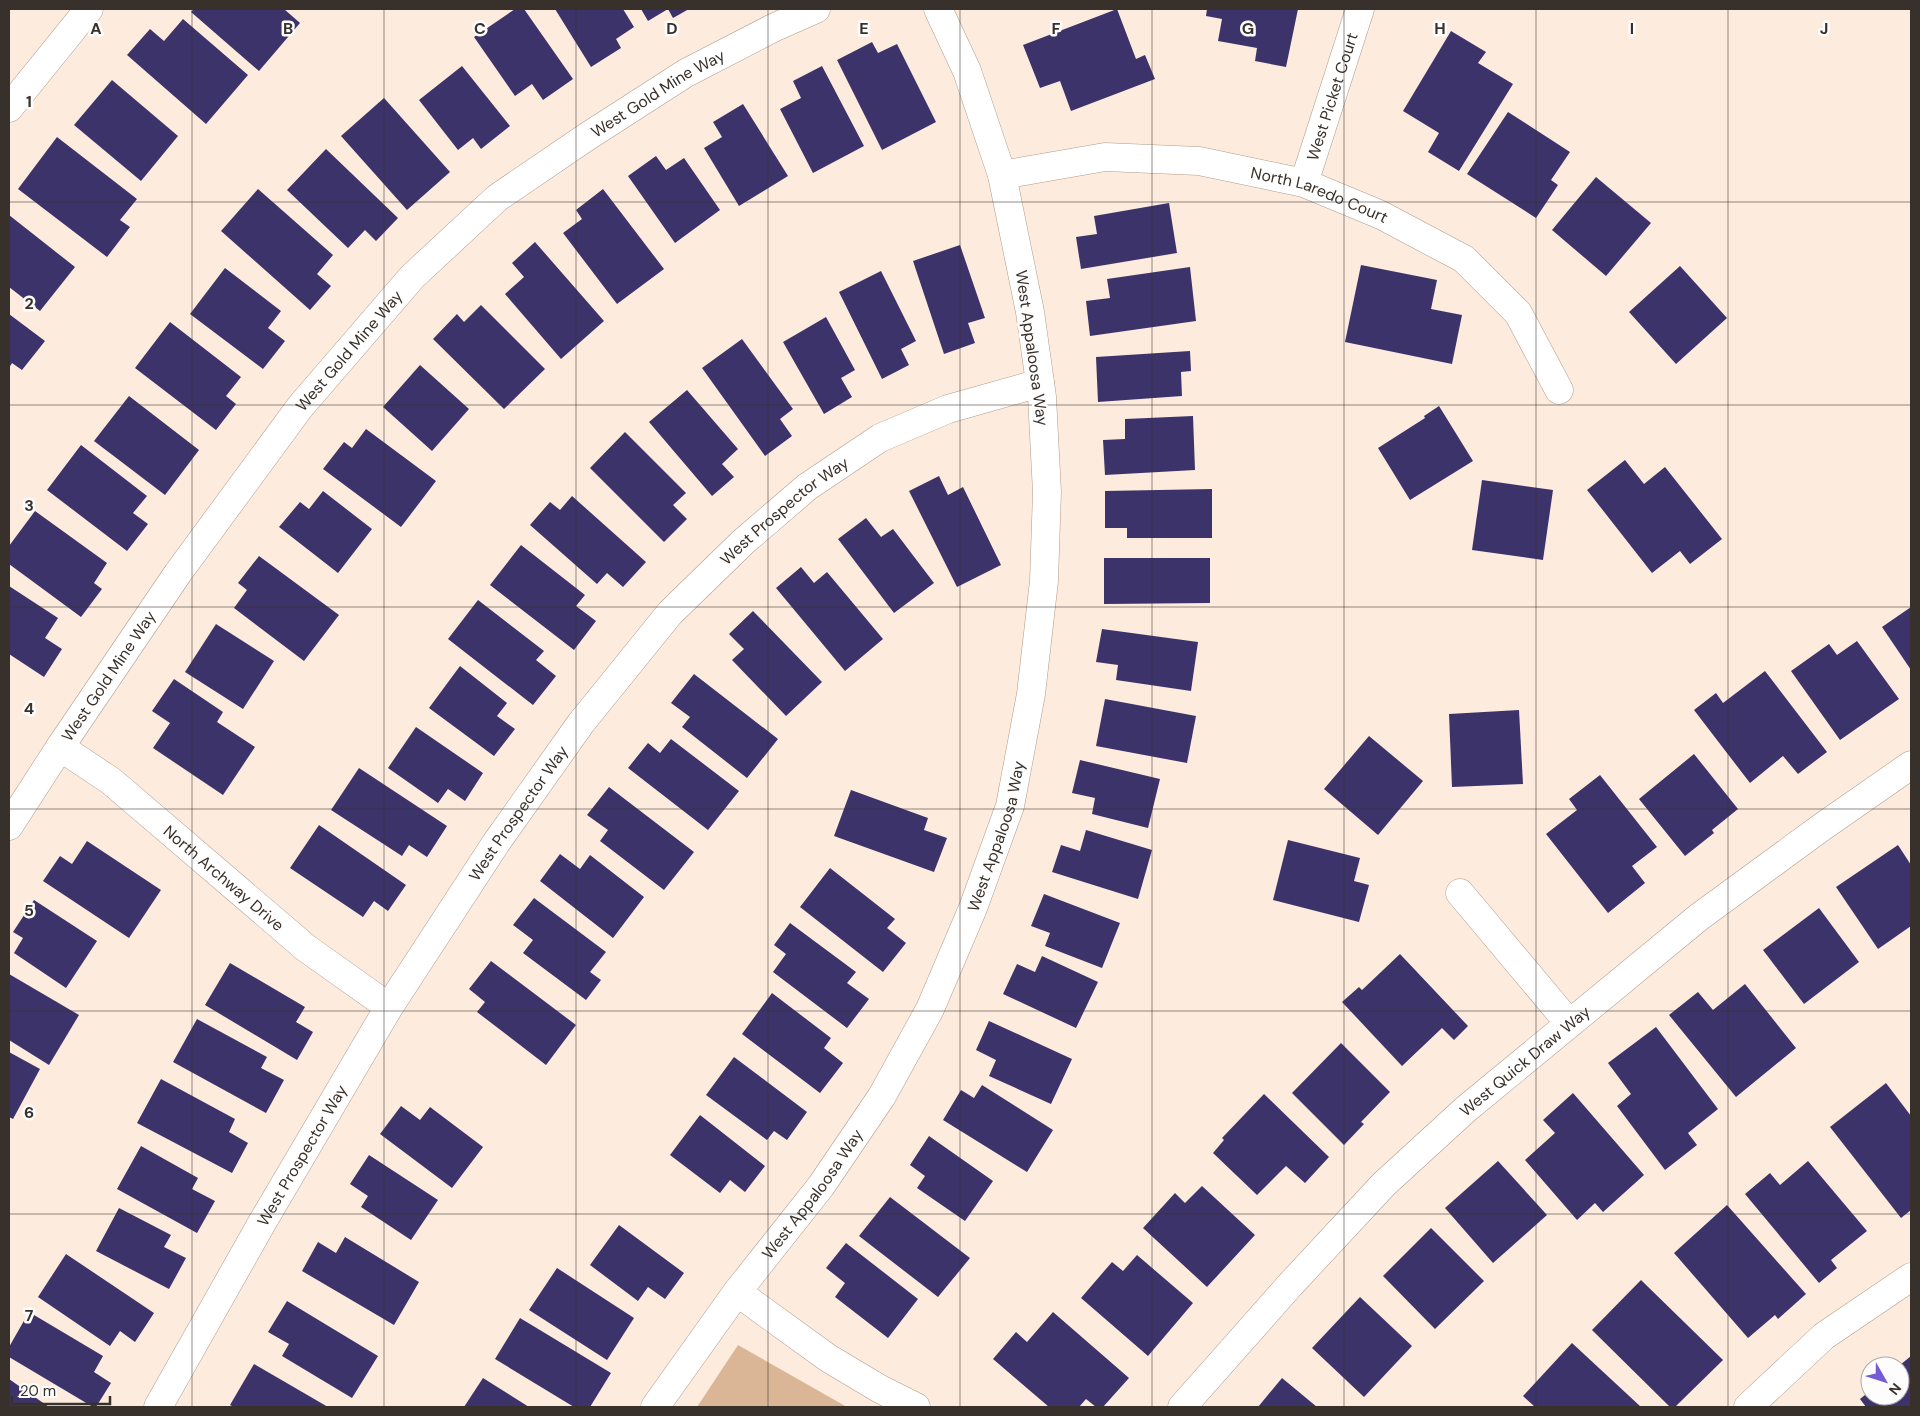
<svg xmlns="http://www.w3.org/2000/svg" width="1920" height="1416" font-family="'DM Sans',sans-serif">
  <rect width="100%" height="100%" fill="#fdecde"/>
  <!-- green -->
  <path fill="#dab696" d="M738 1345 847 1407H697Z"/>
  <!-- building -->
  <g fill="#3c336b">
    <path d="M194 9H284L300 23 259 71 191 12Z"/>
    <path d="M515 9H524L573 79 543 100 532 84 515 96 474 37Z"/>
    <path d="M555 9H623L634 27 616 39 621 48 591 67Z"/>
    <path d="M641 9H689L673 18 668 9 648 21Z"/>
    <path d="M1117 9 1136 59 1145 55 1155 79 1071 111 1060 81 1040 88 1023 45Z"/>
    <path d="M1207 9H1298L1286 67 1255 61 1257 48 1218 41 1222 19 1206 16Z"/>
    <path d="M183 19 248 75 206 124 127 55 150 29 164 41Z"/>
    <path d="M1451 31 1486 52 1478 63 1513 84 1459 171 1428 152 1439 133 1403 111Z"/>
    <path d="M872 42 878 53 897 44 936 122 882 150 837 60Z"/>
    <path d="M462 66 510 126 481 149 473 138 458 150 419 100Z"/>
    <path d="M822 66 864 146 813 173 780 109 801 98 793 81Z"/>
    <path d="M112 80 178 136 141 181 74 125Z"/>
    <path d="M384 98 450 172 407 210 341 136Z"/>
    <path d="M743 104 788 176 739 206 704 148 722 137 713 122Z"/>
    <path d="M1508 112 1570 152 1551 180 1558 185 1536 218 1467 174Z"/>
    <path d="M57 137 137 199 120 220 130 227 107 257 18 189Z"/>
    <path d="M326 149 398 218 376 241 365 230 348 248 287 190Z"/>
    <path d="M656 156 666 170 684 158 720 210 675 243 628 176Z"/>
    <path d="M1596 177 1651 223 1606 276 1552 230Z"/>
    <path d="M258 189 333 255 317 274 331 286 310 310 221 231Z"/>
    <path d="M603 189 664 269 617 304 563 233 582 219 576 210Z"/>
    <path d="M1169 203 1177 253 1081 269 1076 237 1097 234 1094 216Z"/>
    <path d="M9 215 75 267 40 311 9 287Z"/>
    <path d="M535 242 604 321 561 359 505 294 524 277 512 263Z"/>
    <path d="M960 245 985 318 968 323 975 343 944 354 913 261Z"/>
    <path d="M1361 265 1437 280 1431 309 1462 315 1452 364 1345 342Z"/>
    <path d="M1680 266 1727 318 1676 364 1629 312Z"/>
    <path d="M1190 267 1196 321 1090 336 1086 301 1110 298 1107 279Z"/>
    <path d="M225 268 281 311 268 328 285 341 263 369 190 314Z"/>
    <path d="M881 271 916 341 901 349 909 365 882 379 839 292Z"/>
    <path d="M481 305 545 369 504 409 433 339 457 314 464 322Z"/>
    <path d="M9 314 45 341 22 370 12 363 9 368Z"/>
    <path d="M826 317 855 370 841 378 852 397 824 414 783 342Z"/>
    <path d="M170 322 241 377 226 396 236 404 216 430 135 368Z"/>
    <path d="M742 339 793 409 780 419 792 436 765 456 702 368Z"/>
    <path d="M1190 351 1191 371 1181 372 1182 396 1098 402 1096 357Z"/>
    <path d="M420 365 469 409 432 451 383 407Z"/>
    <path d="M687 390 738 449 722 464 734 477 712 496 649 422Z"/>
    <path d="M129 396 199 450 165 495 94 441Z"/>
    <path d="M1439 406 1473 461 1410 500 1378 448 1425 418 1424 416Z"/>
    <path d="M1193 416 1195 470 1105 475 1103 440 1125 439V419Z"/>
    <path d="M366 429 436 481 401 527 323 469 344 442 352 448Z"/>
    <path d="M625 432 686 493 673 505 687 519 664 542 590 468Z"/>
    <path d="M81 445 147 496 133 513 148 524 127 551 47 490Z"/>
    <path d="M1625 460 1644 484 1665 467 1722 539 1690 564 1680 551 1652 573 1587 490Z"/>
    <path d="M939 476 948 495 963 487 1001 565 957 587 909 491Z"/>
    <path d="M1482 480 1553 490 1543 560 1472 550Z"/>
    <path d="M1212 489V538H1127V528H1105V491Z"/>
    <path d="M323 491 372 529 338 573 279 527 300 502 309 509Z"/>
    <path d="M572 496 646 562 623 587 607 573 597 584 530 525 550 502 560 510Z"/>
    <path d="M35 511 107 563 94 583 102 589 81 617 9 564V546Z"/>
    <path d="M866 518 881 537 893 529 934 583 894 613 838 539Z"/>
    <path d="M521 545 585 595 576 606 596 621 574 650 490 585Z"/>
    <path d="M259 556 339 615 304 661 234 608 247 590 238 583Z"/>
    <path d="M1104 558H1210V603L1104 604Z"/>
    <path d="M801 567 814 583 827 572 883 639 845 671 776 588Z"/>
    <path d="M9 586 58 618 45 638 62 649 44 677 9 654Z"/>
    <path d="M478 600 544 651 536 660 556 676 533 705 448 639Z"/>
    <path d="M1911 607V670L1882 627Z"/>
    <path d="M753 611 822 682 786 716 732 660 744 649 729 634Z"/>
    <path d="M216 624 274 661 243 709 185 672Z"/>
    <path d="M1102 629 1198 642 1191 691 1116 680 1118 665 1096 662Z"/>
    <path d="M1857 641 1899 699 1840 740 1791 671 1829 644 1837 655Z"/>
    <path d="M460 666 507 703 497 716 515 729 494 756 429 708Z"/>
    <path d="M1765 671 1827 752 1798 774 1783 756 1750 783 1694 710 1716 693 1723 703Z"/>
    <path d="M694 674 778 739 747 778 682 727 690 717 671 703Z"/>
    <path d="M174 679 223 712 217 722 255 747 223 795 153 748 170 723 152 711Z"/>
    <path d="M1105 699 1196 716 1187 763 1096 746Z"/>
    <path d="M1519 710 1523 784 1452 787 1449 714Z"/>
    <path d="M416 727 483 773 465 801 448 789 438 803 388 768Z"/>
    <path d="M1369 736 1423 781 1378 835 1324 789Z"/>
    <path d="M671 739 739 791 708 830 628 768 648 743 660 753Z"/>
    <path d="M1694 754 1738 809 1712 830 1714 833 1685 856 1639 799Z"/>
    <path d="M1080 760 1160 779 1148 828 1092 814 1095 798 1072 793Z"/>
    <path d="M359 768 447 826 427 857 409 845 402 856 331 810Z"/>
    <path d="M1600 775 1657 847 1632 866 1645 883 1608 913 1546 834 1577 810 1569 799Z"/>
    <path d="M609 787 694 852 664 890 600 841 608 830 587 815Z"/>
    <path d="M851 790 928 818 924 830 947 838 934 872 834 836Z"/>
    <path d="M319 825 406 885 388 911 374 901 363 917 290 868Z"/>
    <path d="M1086 830 1152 850 1138 899 1052 872 1061 845 1080 851Z"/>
    <path d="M1288 840 1360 858 1354 881 1369 885 1359 922 1273 900Z"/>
    <path d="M87 841 161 890 129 938 43 881 60 856 72 864Z"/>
    <path d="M1898 845 1911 865V926L1878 949 1836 887Z"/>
    <path d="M560 854 580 869 590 855 644 897 613 938 540 881Z"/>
    <path d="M830 868 895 919 887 928 906 943 883 972 800 907Z"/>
    <path d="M1044 894 1120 923 1102 968 1045 946 1050 933 1031 926Z"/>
    <path d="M534 898 606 952 590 972 601 980 586 1000 523 953 533 940 513 925Z"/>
    <path d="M34 900 97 941 66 988 14 953 23 938 13 932Z"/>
    <path d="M1819 908 1859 962 1804 1004 1763 950Z"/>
    <path d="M790 923 856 972 847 983 869 999 847 1028 773 972 786 954 774 945Z"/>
    <path d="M1400 954 1468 1026 1454 1040 1442 1028 1402 1066 1342 1002 1359 987 1362 990Z"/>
    <path d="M1042 956 1098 982 1076 1028 1003 994 1017 964 1035 972Z"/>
    <path d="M491 961 576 1025 546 1065 477 1012 485 1002 469 989Z"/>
    <path d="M230 963 305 1007 296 1022 313 1032 297 1060 205 1005Z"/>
    <path d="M9 974 79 1015 49 1065 9 1040Z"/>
    <path d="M1745 984 1796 1048 1736 1097 1669 1015 1698 992 1713 1010Z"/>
    <path d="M772 993 831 1038 824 1048 843 1063 820 1093 742 1034Z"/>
    <path d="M197 1019 267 1057 261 1068 284 1080 266 1113 173 1062Z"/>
    <path d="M989 1021 1072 1059 1051 1104 989 1076 996 1060 976 1050Z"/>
    <path d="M1656 1027 1718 1109 1688 1133 1697 1145 1665 1170 1617 1106 1631 1094 1608 1063Z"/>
    <path d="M1341 1043 1390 1092 1361 1122 1364 1124 1344 1145 1292 1093Z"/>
    <path d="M9 1052 40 1069 13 1119 9 1117Z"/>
    <path d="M734 1057 807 1112 787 1140 774 1131 767 1140 706 1095Z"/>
    <path d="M161 1079 235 1119 229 1132 248 1143 232 1173 137 1123Z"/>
    <path d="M1886 1083 1911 1116V1210L1901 1218 1830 1127Z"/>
    <path d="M982 1085 1053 1130 1027 1172 943 1120 961 1090 974 1098Z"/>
    <path d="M1573 1093 1644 1175 1603 1212 1595 1203 1577 1220 1525 1160 1555 1133 1543 1120Z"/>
    <path d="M1264 1094 1329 1157 1305 1183 1286 1166 1257 1195 1213 1153 1224 1140 1222 1138Z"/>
    <path d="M401 1106 420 1120 430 1107 483 1147 452 1188 380 1134Z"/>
    <path d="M700 1115 765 1166 745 1192 730 1180 720 1193 670 1155Z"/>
    <path d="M929 1136 993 1181 965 1221 917 1188 925 1176 910 1165Z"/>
    <path d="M141 1146 198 1178 192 1189 215 1201 197 1233 117 1189Z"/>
    <path d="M369 1155 438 1200 411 1240 361 1207 368 1196 350 1184Z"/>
    <path d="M1498 1161 1547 1215 1493 1263 1445 1208Z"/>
    <path d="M1808 1161 1867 1231 1831 1260 1837 1268 1819 1283 1745 1194 1770 1173 1780 1185Z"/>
    <path d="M1202 1186 1255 1235 1207 1287 1143 1228 1175 1193 1185 1203Z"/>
    <path d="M890 1197 970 1258 938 1297 859 1236Z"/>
    <path d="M1727 1205 1806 1294 1778 1319 1775 1315 1748 1338 1674 1253Z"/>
    <path d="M119 1208 171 1235 164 1247 186 1258 169 1289 96 1251Z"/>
    <path d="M619 1225 684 1273 665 1299 648 1287 638 1301 590 1265Z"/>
    <path d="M1431 1228 1484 1281 1435 1329 1383 1276Z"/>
    <path d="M345 1237 419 1282 394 1325 302 1271 318 1242 336 1253Z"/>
    <path d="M846 1243 918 1299 888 1338 835 1297 845 1283 826 1268Z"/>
    <path d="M66 1254 154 1313 135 1342 120 1331 110 1346 38 1297Z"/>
    <path d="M1137 1255 1193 1303 1148 1356 1081 1298 1112 1262 1123 1271Z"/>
    <path d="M557 1268 634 1318 607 1360 529 1310Z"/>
    <path d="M1641 1280 1723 1360 1675 1407H1670L1592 1330Z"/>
    <path d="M1360 1297 1412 1346 1364 1397 1312 1348Z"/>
    <path d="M287 1301 378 1356 352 1398 282 1356 289 1344 268 1332Z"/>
    <path d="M29 1312 103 1356 94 1372 111 1383 96 1407H93L9 1357V1347Z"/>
    <path d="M1053 1312 1129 1378 1103 1407H1096L1086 1399 1079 1407H1049L993 1359 1016 1332 1027 1342Z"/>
    <path d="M520 1318 611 1373 590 1407H574L495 1359Z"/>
    <path d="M1572 1343 1641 1407H1535L1523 1396Z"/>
    <path d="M1911 1356V1407H1866L1860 1399 1870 1391V1396H1900V1365Z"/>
    <path d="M254 1364 328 1407H234L230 1405Z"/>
    <path d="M483 1378 529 1407H464Z"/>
    <path d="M1282 1378 1317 1407H1258Z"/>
    <path d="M9 1379 49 1407H9Z"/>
  </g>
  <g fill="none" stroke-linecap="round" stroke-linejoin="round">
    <!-- minor casing -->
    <g stroke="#af9c8b" stroke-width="29">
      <g id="minor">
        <path d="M9 108 89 9"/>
        <path id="s1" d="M1002 175 1105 157 1199 161 1304 183 1381 215 1464 259 1518 313 1559 390"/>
        <path id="s2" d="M1304 183 1360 9"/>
        <path id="s3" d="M60 747 111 781 306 948 389 1007"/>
        <path id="s4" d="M9 826 60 747 178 573 300 407 412 277 497 198 588 136 686 73 773 28 816 9"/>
        <path d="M1460 893 1569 1023"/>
        <path d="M737 1292 828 1358 880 1389 916 1407"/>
        <path id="s5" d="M158 1407 263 1221 389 1007 496 843 581 723 670 613 743 542 807 487 880 438 948 409 1040 383"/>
        <path id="s6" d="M655 1407 737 1292 821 1186 882 1096 930 1009 973 908 1010 806 1031 694 1044 581 1047 492 1042 397 1030 312 1002 175 967 71 938 9"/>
        <path id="s7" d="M1182 1407 1290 1285 1384 1184 1466 1109 1699 917 1822 827 1911 765"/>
        <path d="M1748 1407 1824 1336 1911 1277"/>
      </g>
    </g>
    <!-- minor -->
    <use href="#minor" stroke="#fff" stroke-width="28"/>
  </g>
  <!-- grid -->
  <path fill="none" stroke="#38302a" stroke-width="1" stroke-opacity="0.55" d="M192 9V1407M384 9V1407M576 9V1407M768 9V1407M960 9V1407M1152 9V1407M1344 9V1407M1536 9V1407M1728 9V1407M9 202H1911M9 405H1911M9 607H1911M9 809H1911M9 1011H1911M9 1214H1911"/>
  <g text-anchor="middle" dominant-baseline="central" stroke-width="5" stroke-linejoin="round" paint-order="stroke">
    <!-- street labels -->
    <g font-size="16" fill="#38302a" stroke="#fdfdfd">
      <text stroke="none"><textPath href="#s4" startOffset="990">West Gold Mine Way</textPath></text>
      <text stroke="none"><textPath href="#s2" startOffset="91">West Picket Court</textPath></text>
      <text stroke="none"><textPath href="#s1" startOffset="324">North Laredo Court</textPath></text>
      <text transform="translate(1032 348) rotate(82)">West Appaloosa Way</text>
      <text stroke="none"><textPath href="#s4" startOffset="585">West Gold Mine Way</textPath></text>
      <text stroke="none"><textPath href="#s5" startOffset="1100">West Prospector Way</textPath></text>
      <text stroke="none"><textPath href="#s4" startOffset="180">West Gold Mine Way</textPath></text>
      <text stroke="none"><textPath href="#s5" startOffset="695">West Prospector Way</textPath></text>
      <text stroke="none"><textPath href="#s6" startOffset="670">West Appaloosa Way</textPath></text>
      <text stroke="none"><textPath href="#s3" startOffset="210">North Archway Drive</textPath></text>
      <text stroke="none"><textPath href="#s7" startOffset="488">West Quick Draw Way</textPath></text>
      <text stroke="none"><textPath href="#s5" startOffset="290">West Prospector Way</textPath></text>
      <text stroke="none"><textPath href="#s6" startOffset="265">West Appaloosa Way</textPath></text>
    </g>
  </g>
  <g font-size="16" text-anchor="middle" font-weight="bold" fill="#38302a" stroke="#fdfdfd" stroke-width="5" stroke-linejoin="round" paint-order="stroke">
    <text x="96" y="34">A</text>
    <text x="288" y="34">B</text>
    <text x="480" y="34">C</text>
    <text x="672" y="34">D</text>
    <text x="864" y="34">E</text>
    <text x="1056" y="34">F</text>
    <text x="1248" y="34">G</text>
    <text x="1440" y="34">H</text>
    <text x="1632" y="34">I</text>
    <text x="1824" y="34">J</text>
    <text x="29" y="107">1</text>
    <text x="29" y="309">2</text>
    <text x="29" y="511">3</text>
    <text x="29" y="714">4</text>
    <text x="29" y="916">5</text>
    <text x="29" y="1118">6</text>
    <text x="29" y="1321">7</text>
  </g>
  <!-- border -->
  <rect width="1920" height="1416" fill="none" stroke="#38302a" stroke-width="20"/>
  <!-- north arrow -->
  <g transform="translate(1885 1381) rotate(129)"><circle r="24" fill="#fdfdfd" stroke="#aeaba9"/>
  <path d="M0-4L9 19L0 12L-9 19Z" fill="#745cd6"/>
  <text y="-8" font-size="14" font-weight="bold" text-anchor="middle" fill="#38302a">N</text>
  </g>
  <!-- scale -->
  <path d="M12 1396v8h98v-8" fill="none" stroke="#38302a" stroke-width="2.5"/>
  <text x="20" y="1396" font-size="15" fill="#38302a" stroke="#fdfdfd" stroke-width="4" paint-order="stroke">20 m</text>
</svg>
